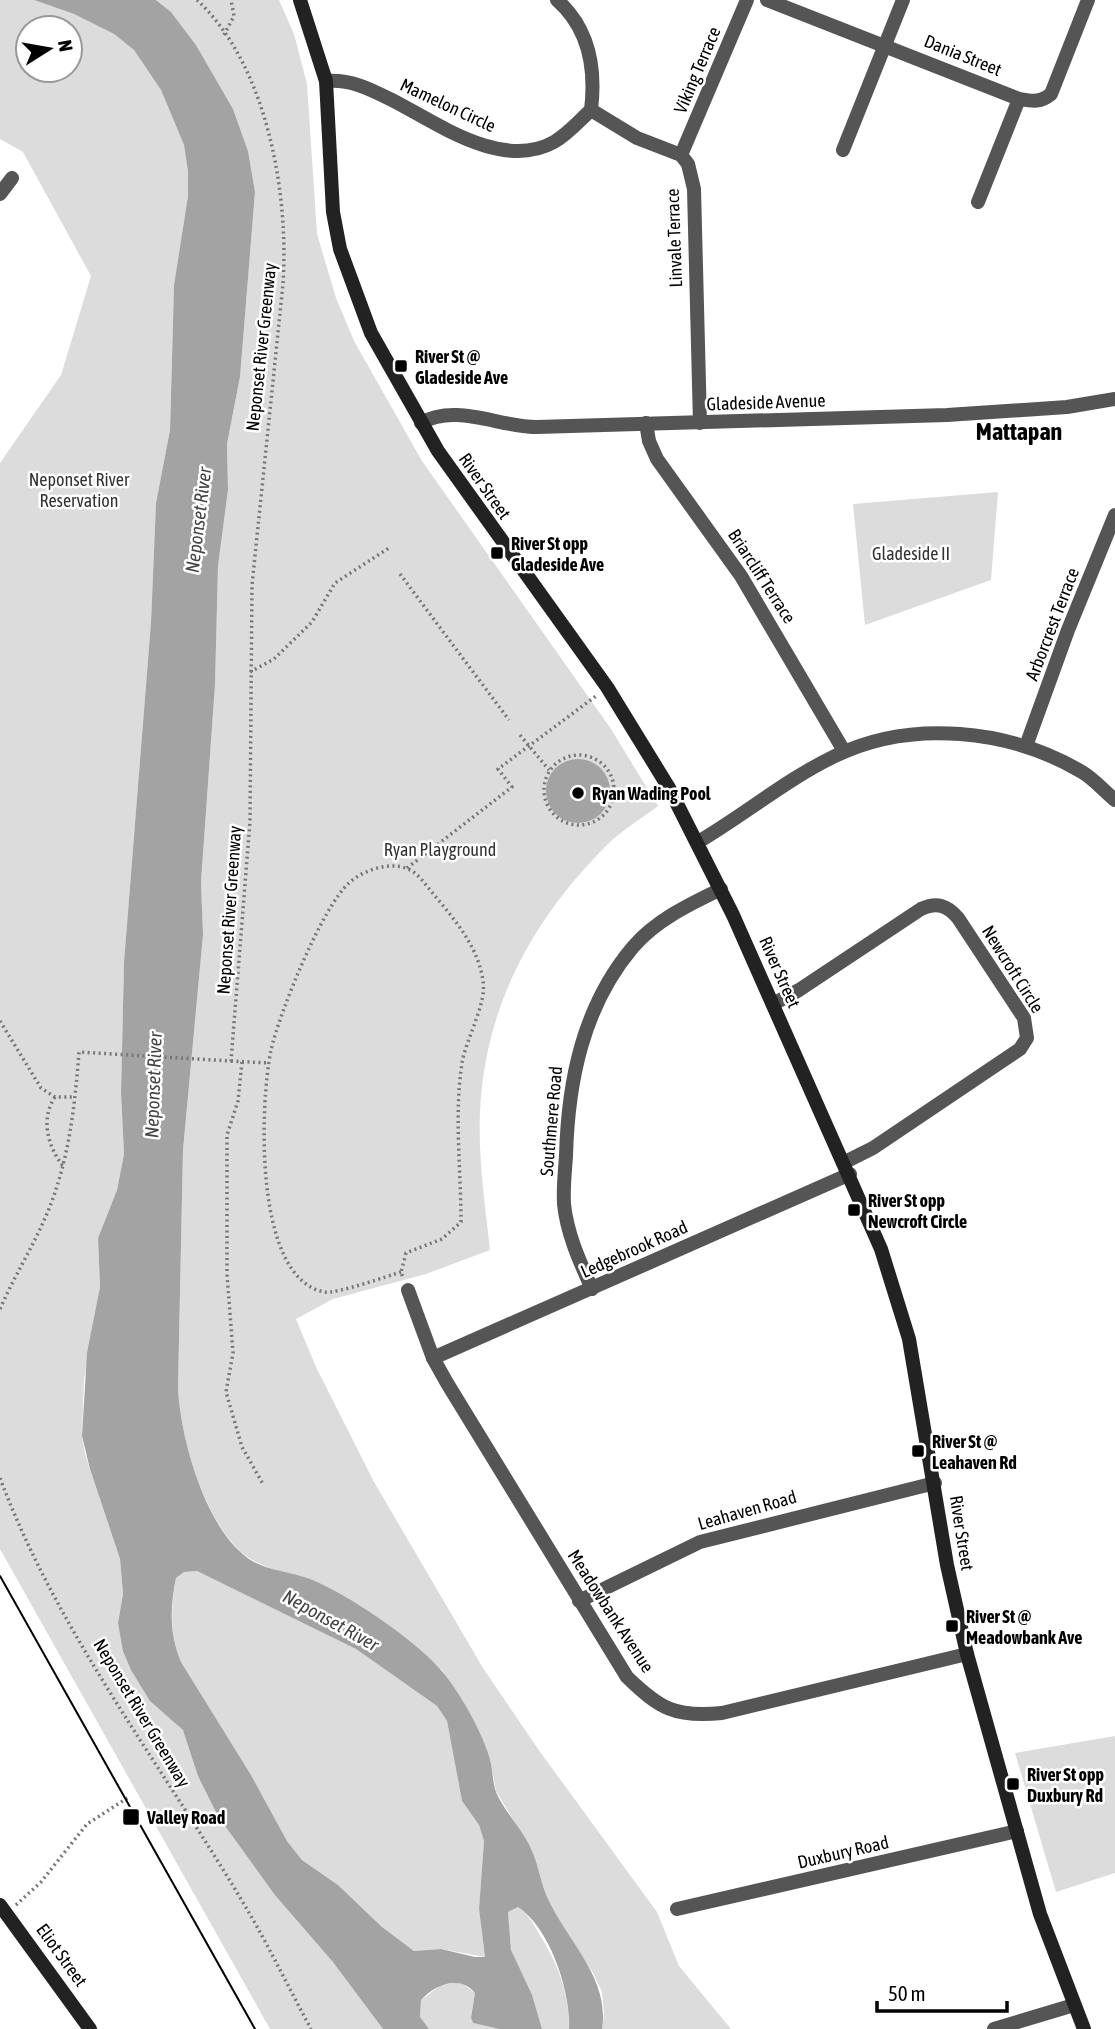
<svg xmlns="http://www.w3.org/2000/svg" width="1115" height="2029" font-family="'Asap Condensed',sans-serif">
  <rect width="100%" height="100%" fill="#fff"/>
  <!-- green -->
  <g fill="#dcdcdc" fill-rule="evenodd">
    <path d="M0 0H34L74 14 114 34 134 50 161 90 184 145 188 172V196L174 285 170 430 156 503 151 622 124 962 121 1093 124 1154 117 1190 98 1238 100 1287 84 1380 82 1436 85 1454 120 1559 123 1594 118 1623 174 1721 183 1730 189 1742 198 1776 383 2029H270L0 1549V463L61 375 91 276 23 152 0 139ZM28 28H70V70H28Z"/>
    <path d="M156 0H279L294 34 307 84 317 234 336 298 354 341 422 461 611 729 658 806C641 819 622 830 607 845 533 919 485 1005 480 1112 478 1158 485 1204 490 1250L426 1274 333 1299 296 1319 316 1367 374 1482 483 1668 538 1749 657 1912 679 1966 731 2029H602L604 2013 602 1992 593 1973 556 1917 546 1895 532 1851 496 1791 490 1759 481 1737 442 1670 403 1638 276 1570C262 1565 248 1560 238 1549 203 1514 180 1437 178 1388L183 1150 203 935 201 882 215 685 218 566 228 490 227 444 240 377 255 192 248 151 233 109 196 45 171 12Z"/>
    <path d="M998 492 991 580 865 625 853 504Z"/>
    <path d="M197 1571 356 1649 437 1706 447 1721 462 1801 479 1825 484 1841 479 1909 485 1957 441 1949 414 1951 382 1927 338 1885 302 1860 287 1841 251 1775 181 1662C169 1633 171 1608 176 1578L184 1572Z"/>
    <path d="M1115 1736V1873L1056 1892 1015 1753Z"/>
    <path d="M518 1907C528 1914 532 1922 538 1932 558 1964 569 1991 569 2029H542L511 1950 508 1912Z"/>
    <path d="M454 1983 463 1984 475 1993 471 2018 473 2023 499 2029H429L420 2018 421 2000 441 1985Z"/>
  </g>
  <!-- water -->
  <g fill="#a3a3a3" fill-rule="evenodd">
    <path d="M34 0H156L171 12 196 45 233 109 248 151 255 192 240 377 227 444 228 490 218 566 215 685 201 882 203 935 183 1150 178 1388C180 1438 207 1536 254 1562 271 1571 292 1572 310 1579 346 1593 414 1639 440 1669 458 1689 481 1730 489 1756 493 1768 492 1780 496 1792 505 1813 523 1829 532 1851 539 1867 541 1885 549 1901 569 1943 610 1979 602 2029H569C571 1992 550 1928 518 1907L508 1912 511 1950 532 1995 542 2029H499L473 2023 471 2018 475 1993C460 1974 434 1985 421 2000L420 2017 429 2029H383L333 1962 275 1895 218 1816 198 1776 183 1730 150 1701 131 1670 123 1651 118 1623 123 1594 120 1559 90 1469 82 1436 87 1353 100 1287 98 1238 117 1190 124 1154 121 1093 124 962 151 622 156 503 170 430 174 285 188 196V172L184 145 161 90 134 50 114 34 74 14ZM197 1571 356 1649 437 1706 447 1721 462 1801 479 1825 484 1841 479 1909 485 1957H475L441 1949 414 1951 382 1927 338 1885 302 1860 287 1841 251 1775 181 1662C169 1633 170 1608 176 1578L184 1572Z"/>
    <circle cx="578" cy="791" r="32"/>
  </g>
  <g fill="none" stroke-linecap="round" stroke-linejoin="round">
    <!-- path -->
    <g stroke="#777" stroke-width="3.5" stroke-dasharray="2 3.5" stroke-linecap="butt">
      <path d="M224 35 234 16 231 0"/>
      <path d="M400 574 509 720"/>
      <path d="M250 672 274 659 312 622 335 583 389 548"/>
      <path d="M520 735 549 770"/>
      <circle cx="579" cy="790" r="35"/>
      <path d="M407 868 512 787 498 769 596 696"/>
      <path d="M0 1021 41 1088 55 1097H75"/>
      <path d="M231 1061 269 1063"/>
      <path d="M242 1062 238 1101 227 1135V1274L233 1353 226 1392 242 1447 263 1484"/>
      <path d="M55 1097C40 1119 48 1147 63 1166"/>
      <path d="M401 1272C388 1276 336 1294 325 1292 253 1280 260 1103 271 1050 279 1014 322 907 349 883 363 870 390 861 408 869 418 873 424 883 431 891 453 918 478 945 483 981 487 1003 466 1039 462 1063 454 1114 461 1170 461 1222L442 1239 406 1253 401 1272 403 1278"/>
      <path d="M0 1309C16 1272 38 1239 52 1201 70 1152 75 1103 79 1052L231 1061 250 821 252 585 283 284C289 193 267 65 197 0"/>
      <path d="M0 1478C59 1636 167 1772 251 1916 272 1953 291 1992 311 2029"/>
      <path d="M16 1905 41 1882 87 1824 129 1797"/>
    </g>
    <!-- street -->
    <g stroke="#555" stroke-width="14">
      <path d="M767 0 1019 99C1032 101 1040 103 1051 94L1088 0"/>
      <path d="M326 81C351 79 370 89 392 100 437 123 502 171 554 142 568 134 579 121 591 110 596 69 590 29 557 0"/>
      <path d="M591 110 637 138 681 155 688 164 694 189 700 423"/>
      <path d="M843 150 903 0"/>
      <path d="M681 155 747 0"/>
      <path d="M0 194 12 178"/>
      <path d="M978 202 1019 99"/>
      <path d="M421 423C456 403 499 427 537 427L947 415 1067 407 1115 399"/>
      <path d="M646 423 649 441 657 459 741 576 844 751"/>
      <path d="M1026 746 1068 630 1115 515"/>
      <path d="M698 842C744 815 787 779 835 756 911 719 1010 729 1082 772 1094 779 1104 791 1115 800"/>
      <path d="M773 1004 799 990 921 909C937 902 947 905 958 918L1024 1018 1027 1038 1020 1049 873 1148 845 1162"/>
      <path d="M592 1289C580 1262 567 1234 564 1204 563 1188 565 1171 566 1156 568 1081 583 1006 633 947 656 920 690 904 721 889"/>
      <path d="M408 1290 433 1358 447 1383 627 1677C659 1708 675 1718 722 1713L967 1654"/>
      <path d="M433 1358 850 1174"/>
      <path d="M579 1601 700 1542 935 1483"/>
      <path d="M677 1909 1017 1831"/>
      <path d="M994 2029 1074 2005"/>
    </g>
    <!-- secondary -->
    <g stroke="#222" stroke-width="14">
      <path d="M300 0 326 81 333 212 340 249 371 333 438 451 607 687 669 788 733 915 881 1249 909 1339 947 1565 967 1654 1040 1914 1084 2029"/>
      <path d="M0 1905 90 2029"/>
    </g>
    <!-- tram -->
    <path stroke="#000" stroke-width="2" d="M0 1576 255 2029"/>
  </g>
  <!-- markers -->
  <g fill="#000" stroke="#fff" stroke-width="2.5">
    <rect x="394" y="359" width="14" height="14" rx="3.5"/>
    <rect x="490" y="546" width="14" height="14" rx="3.5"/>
    <circle cx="578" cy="793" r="7"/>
    <rect x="847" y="1203" width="14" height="14" rx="3.5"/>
    <rect x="911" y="1444" width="14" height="14" rx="3.5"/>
    <rect x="945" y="1619" width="14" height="14" rx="3.5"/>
    <rect x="1006" y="1777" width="14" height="14" rx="3.5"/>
    <rect x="122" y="1808" width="18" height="18" rx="3.5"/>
  </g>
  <g text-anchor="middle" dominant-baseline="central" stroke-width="5" stroke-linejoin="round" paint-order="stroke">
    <!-- street labels -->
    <g font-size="18" fill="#000" stroke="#fff">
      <text transform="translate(963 55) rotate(22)">Dania Street</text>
      <text transform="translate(697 70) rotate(-67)">Viking Terrace</text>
      <text transform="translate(448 105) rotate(25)">Mamelon Circle</text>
      <text transform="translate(674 238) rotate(-92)">Linvale Terrace</text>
      <text transform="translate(261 347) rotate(-84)">Neponset River Greenway</text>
      <text transform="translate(766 402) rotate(-2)">Gladeside Avenue</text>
      <text transform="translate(485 486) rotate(55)">River Street</text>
      <text transform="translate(762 576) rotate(57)">Briarcliff Terrace</text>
      <text transform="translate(1052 624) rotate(-69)">Arborcrest Terrace</text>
      <text transform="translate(229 910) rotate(-86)">Neponset River Greenway</text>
      <text transform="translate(1013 969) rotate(58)">Newcroft Circle</text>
      <text transform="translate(780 972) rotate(66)">River Street</text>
      <text transform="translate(551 1121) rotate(-85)">Southmere Road</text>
      <text transform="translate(634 1249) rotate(-24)">Ledgebrook Road</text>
      <text transform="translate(747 1510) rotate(-16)">Leahaven Road</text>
      <text transform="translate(962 1533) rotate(81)">River Street</text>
      <text transform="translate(611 1611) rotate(57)">Meadowbank Avenue</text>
      <text transform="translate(142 1713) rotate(59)">Neponset River Greenway</text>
      <text transform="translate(843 1852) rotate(-13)">Duxbury Road</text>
      <text transform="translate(62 1955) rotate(54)">Eliot Street</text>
    </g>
    <!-- poi labels -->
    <g font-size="18" font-weight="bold" fill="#000" stroke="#fff" text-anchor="start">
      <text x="415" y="356">River St @<tspan x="415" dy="21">Gladeside Ave</tspan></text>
      <text x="511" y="543">River St opp<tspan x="511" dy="21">Gladeside Ave</tspan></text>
      <text x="592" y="793">Ryan Wading Pool</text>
      <text x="868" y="1200">River St opp<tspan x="868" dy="21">Newcroft Circle</tspan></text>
      <text x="932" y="1441">River St @<tspan x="932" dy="21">Leahaven Rd</tspan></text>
      <text x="966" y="1616">River St @<tspan x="966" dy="21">Meadowbank Ave</tspan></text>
      <text x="1027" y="1774">River St opp<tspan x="1027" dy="21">Duxbury Rd</tspan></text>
      <text x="147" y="1817">Valley Road</text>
    </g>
    <!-- park labels -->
    <g font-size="18" fill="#333" stroke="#fff">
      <text x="79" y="479">Neponset River<tspan x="79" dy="21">Reservation</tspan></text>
      <text x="911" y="553">Gladeside II</text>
      <text x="440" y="849">Ryan Playground</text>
    </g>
    <!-- water labels -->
    <g font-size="19" font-style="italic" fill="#444" stroke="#fff">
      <text transform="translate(198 520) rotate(-83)">Neponset River</text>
      <text transform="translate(153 1085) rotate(-88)">Neponset River</text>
      <text transform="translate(331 1620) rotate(29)">Neponset River</text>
    </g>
    <!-- district labels -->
    <g font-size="24" font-weight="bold" fill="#000" stroke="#fff">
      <text x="1019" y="431">Mattapan</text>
    </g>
  </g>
  <!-- north arrow -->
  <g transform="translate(49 49) rotate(79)"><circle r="33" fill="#ffffff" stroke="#999999" stroke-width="2"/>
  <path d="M0-5L12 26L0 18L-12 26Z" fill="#000000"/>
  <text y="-10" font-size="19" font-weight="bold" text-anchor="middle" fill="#000000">N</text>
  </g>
  <!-- scale -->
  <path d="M877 2001v10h130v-10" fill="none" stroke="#000000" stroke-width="3.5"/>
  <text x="888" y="2001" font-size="21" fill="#000000" stroke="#ffffff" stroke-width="5" paint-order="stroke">50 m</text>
</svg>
